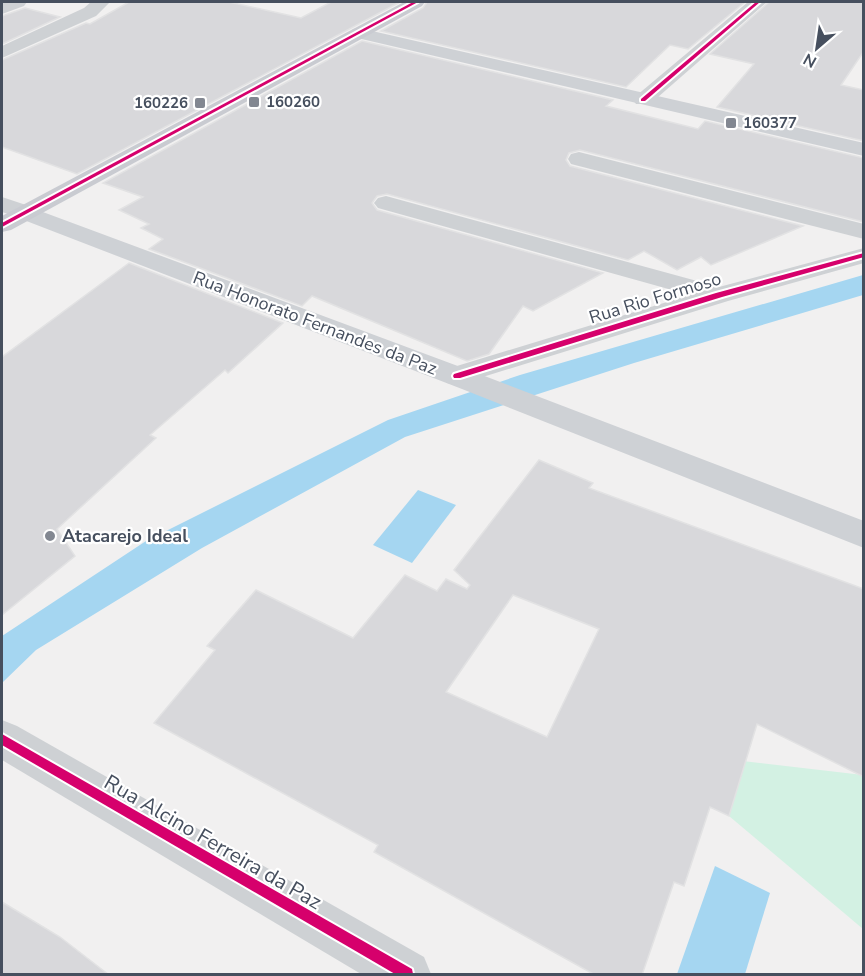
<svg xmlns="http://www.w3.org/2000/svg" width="865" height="976" font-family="'Nunito Sans',sans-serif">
  <rect width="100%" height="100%" fill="#f1f0f0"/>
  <!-- green -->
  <path fill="#d3f1e3" d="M691 755 863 775V929L729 816Z"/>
  <!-- water -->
  <g fill="#a5d6f1">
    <path d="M863 275V295L634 363 405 437 202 548 36 650 2 683V636L146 541 388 420 520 375Z"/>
    <path d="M418 490 456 505 412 563 373 545Z"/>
    <path d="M715 866 770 893 745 974H677Z"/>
  </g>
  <!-- building -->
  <g fill="#d8d8db" stroke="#e2e2e3" stroke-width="1.5" fill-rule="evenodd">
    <path d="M129 2H229L301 18 331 2H400L77 174 2 147V60L86 23 90 24Z"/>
    <path d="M427 2H745L688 49 670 45 626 87 381 31 423 8Z"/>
    <path d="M769 2H864V51L841 85 864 90V141L717 107 754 64 710 54Z"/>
    <path d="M25 8 60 17 2 44V16Z"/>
    <path d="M362 41 613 100 606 106 698 129 705 121 864 158V222L580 150 569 153 566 160 570 166 803 226 711 265 701 257 677 270 644 251 628 260 387 194 377 196 372 203 377 210 603 273 533 311 523 306 489 354 467 361 312 296 302 306 149 249 163 239 141 228 149 224 119 210 143 197 103 183Z"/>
    <path d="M129 263 283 323 228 373 225 370 150 435 156 438 57 529 75 556 2 615V357Z"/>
    <path d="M539 460 593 483 589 488 864 589V777L757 724 729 816 710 807 684 886 674 882 642 975H595L374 852 378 845 154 723 215 650 207 646 256 590 353 638 405 575 437 591 446 579 467 589 470 585 454 570ZM513 595 599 629 547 737 446 692Z"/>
    <path d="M2 902 60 937 109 975H2Z"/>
  </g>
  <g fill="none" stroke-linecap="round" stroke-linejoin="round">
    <!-- street -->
    <g fill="#ced1d4" fill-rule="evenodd">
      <path d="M5 2H27L24 6 2 14V3Z"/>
      <path d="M91 2H110L96 16 2 58V46L84 8Z"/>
      <path d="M748 2H767L650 104H636L633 100 636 96Z"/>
      <path d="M579 152 864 224V239L571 164 568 159 571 154Z"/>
      <path d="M386 196 719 287 864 248V263L728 301 457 385 447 383 442 376 447 369 690 295 378 208 374 203 378 198Z"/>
      <path d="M2 197 32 207 36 212 32 217 24 219 2 212Z"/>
      <path d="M2 720 17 726 424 957 431 974H361L2 760Z"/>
    </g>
    <!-- secondary -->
    <g fill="#ced1d5" fill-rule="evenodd">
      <path d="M359 28 864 143V156L353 37 350 33 353 29Z"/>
      <path d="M24 205 482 375 864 521V548L462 389 16 217 12 212 16 207Z"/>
    </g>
    <!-- primary -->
    <path fill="#c9cbd1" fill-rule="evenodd" d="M404 2H425L422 6 11 230 2 232V216Z"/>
    <!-- cycleway casing -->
    <g stroke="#fff" stroke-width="4">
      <g id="cycleway">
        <path d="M413 2H418L2 227V223Z"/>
        <path d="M756 2H760L645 101H641V99Z"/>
        <path d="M864 253V257L722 297 460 378H454L453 376 454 374 716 293Z"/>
        <path d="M2 734 412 969 413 974H395L2 745Z"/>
      </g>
    </g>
    <!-- cycleway -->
    <use href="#cycleway" fill="#d6006c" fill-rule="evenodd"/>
  </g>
  <!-- markers -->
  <g fill="#828791" stroke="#fff" stroke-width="2">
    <rect x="248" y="96" width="12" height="12" rx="3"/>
    <rect x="194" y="97" width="12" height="12" rx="3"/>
    <rect x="725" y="117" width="12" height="12" rx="3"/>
    <circle cx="50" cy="536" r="6"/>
  </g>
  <g text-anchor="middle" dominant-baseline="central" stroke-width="4.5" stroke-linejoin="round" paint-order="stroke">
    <!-- far-poi labels -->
    <g font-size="15" font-weight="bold" fill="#464f5e" stroke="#fff" text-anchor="start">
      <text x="266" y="102">160260</text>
      <text x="188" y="103" text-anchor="end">160226</text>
      <text x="743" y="123">160377</text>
    </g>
    <!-- street labels -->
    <g font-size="18" fill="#464f5e" stroke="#fff">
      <text transform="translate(655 298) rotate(-17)">Rua Rio Formoso</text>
      <text transform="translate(315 323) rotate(21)">Rua Honorato Fernandes da Paz</text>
    </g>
    <!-- poi labels -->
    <g font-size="18" font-weight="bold" fill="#464f5e" stroke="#fff" text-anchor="start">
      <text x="62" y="536">Atacarejo Ideal</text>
    </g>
    <!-- near-street labels -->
    <g font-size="21" fill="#464f5e" stroke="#fff">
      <text transform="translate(213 842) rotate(30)">Rua Alcino Ferreira da Paz</text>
    </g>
  </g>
  <!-- border -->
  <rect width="865" height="976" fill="none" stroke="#464f5e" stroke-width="6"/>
  <!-- north arrow -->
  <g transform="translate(817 48) rotate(209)" stroke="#ffffff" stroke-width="4.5" paint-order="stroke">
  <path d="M0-4.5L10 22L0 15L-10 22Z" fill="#464f5e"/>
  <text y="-9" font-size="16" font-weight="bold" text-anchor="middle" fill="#464f5e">N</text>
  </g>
</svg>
